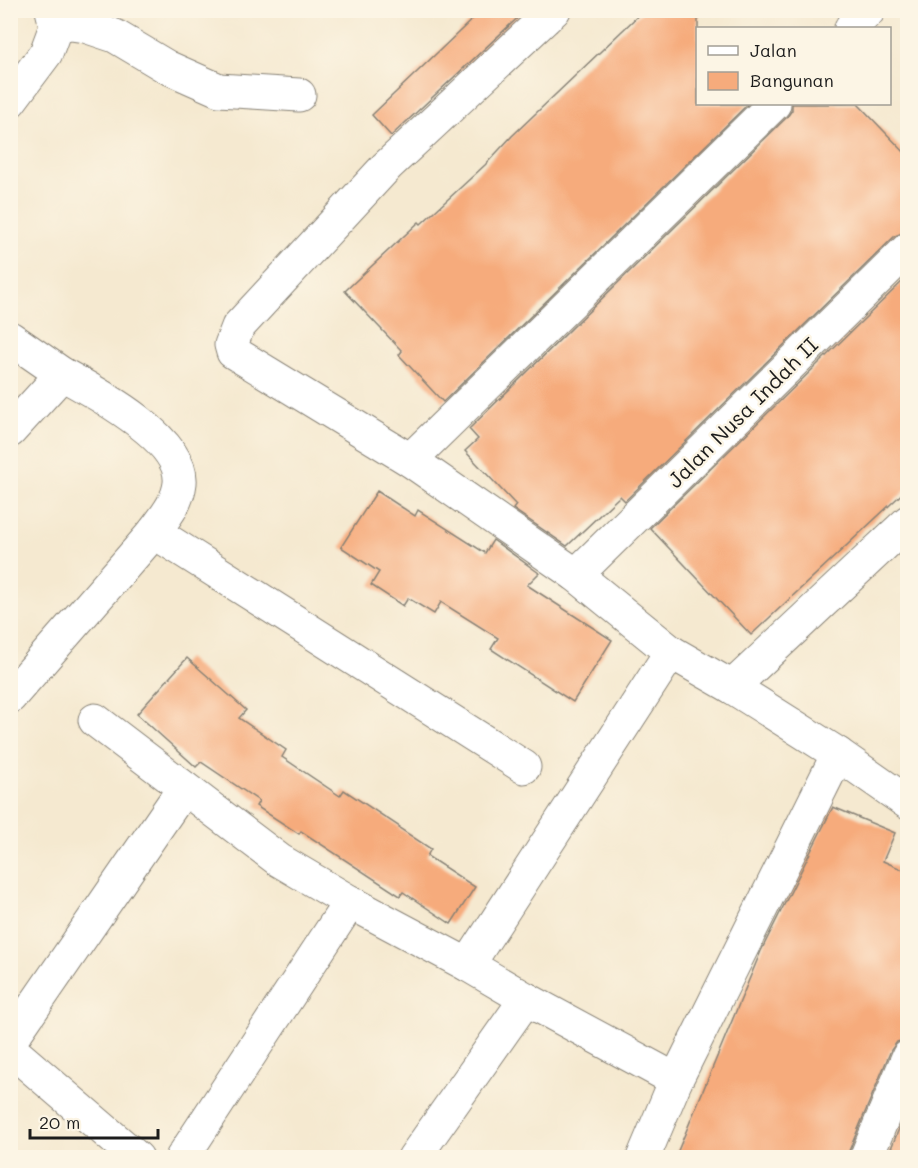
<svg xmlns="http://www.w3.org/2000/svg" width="918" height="1168" font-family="Mali,sans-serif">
  <rect width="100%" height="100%" fill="#fcf5e5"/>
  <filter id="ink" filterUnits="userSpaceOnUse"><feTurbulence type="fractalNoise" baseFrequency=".0167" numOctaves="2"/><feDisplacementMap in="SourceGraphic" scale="12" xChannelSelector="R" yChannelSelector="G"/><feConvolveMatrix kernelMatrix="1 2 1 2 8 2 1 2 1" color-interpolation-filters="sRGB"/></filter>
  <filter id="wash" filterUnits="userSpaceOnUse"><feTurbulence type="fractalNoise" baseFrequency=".008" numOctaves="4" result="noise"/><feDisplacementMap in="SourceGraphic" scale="24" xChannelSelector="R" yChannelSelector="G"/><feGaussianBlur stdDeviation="1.35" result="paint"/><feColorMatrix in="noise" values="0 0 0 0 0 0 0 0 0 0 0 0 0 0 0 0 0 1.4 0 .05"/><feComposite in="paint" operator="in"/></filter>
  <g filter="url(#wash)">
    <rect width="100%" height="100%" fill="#f5e9d0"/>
    <g id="blocks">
      <!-- building -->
      <g fill="#f6ab7c">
        <path d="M482 10H526L391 136 372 115Z"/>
        <path d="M644 10H698V104H748L443 402 399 355 402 351 345 291 419 222 421 224 485 165 512 136Z"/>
        <path d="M792 104H858L908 156V231L895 236 625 501 620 496 567 546 513 509 516 505 465 451 478 439 469 429 787 117 792 110Z"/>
        <path d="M908 276V488L751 635 650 528Z"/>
        <path d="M377 491 415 516 418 510 485 553 493 540 539 573 527 585 612 640 573 702 491 649 498 638 441 602 434 614 408 598 403 606 371 585 379 572 341 547Z"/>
        <path d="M187 658 246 710 239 718 286 750 282 757 340 796 344 790 400 827 399 828 431 849 427 856 475 887 451 924 403 892 400 896 301 831 299 834 256 806 259 801 201 762 196 767 137 714Z"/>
        <path d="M833 807 895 833 883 861 908 872V1039L897 1042 891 1050 849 1151 848 1158H675L761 951Z"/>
        <path d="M908 1107V1158H887Z"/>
      </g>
    </g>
  </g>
  <g filter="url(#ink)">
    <use href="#blocks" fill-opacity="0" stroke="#888276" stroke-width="1.5"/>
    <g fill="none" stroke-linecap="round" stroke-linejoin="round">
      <!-- minor casing -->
      <g stroke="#888276" stroke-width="35">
        <g id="minor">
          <path d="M554 10 387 166 238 327 231 345 233 352 410 460 576 575 671 652 732 687 838 754 908 803"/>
          <path d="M56 26 71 24 85 26 115 36 167 67 219 90 299 95"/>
          <path d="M851 28 869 10"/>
          <path d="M10 101 46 53 56 26 52 10"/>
          <path d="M10 338 62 374"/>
          <path d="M10 431 62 374C95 392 184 439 180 483 178 502 165 517 154 532L10 697"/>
          <path d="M410 460 774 104"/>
          <path d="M154 532 524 767"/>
          <path d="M576 575 908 249"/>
          <path d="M732 687 908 522"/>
          <path d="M95 720 279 860 350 902 468 965 526 999 676 1080"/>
          <path d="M468 965 671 652"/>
          <path d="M10 1041 184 788"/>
          <path d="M10 1049 137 1158"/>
          <path d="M182 1158 350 902"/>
          <path d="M414 1158 526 999"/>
          <path d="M643 1158 676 1080 838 754"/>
          <path d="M866 1158 908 1057"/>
        </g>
      </g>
      <!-- minor -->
      <use href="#minor" stroke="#fff" stroke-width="33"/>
    </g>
  </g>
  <g text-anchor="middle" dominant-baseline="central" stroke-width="5" stroke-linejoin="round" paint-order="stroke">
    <!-- street labels -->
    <g font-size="21" fill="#1c1c1c" stroke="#fcf5e5">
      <text transform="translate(742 412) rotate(-45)">Jalan Nusa Indah II</text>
    </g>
  </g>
  <!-- margin -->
  <rect width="918" height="1168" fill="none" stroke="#fcf5e5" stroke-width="36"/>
  <!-- legend -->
  <rect x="696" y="27" width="195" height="78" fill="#fcf5e5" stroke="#a29e95" stroke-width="1.5"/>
  <rect x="708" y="46" width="30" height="9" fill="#ffffff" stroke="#a29e95" stroke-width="1.5"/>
  <text x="750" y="57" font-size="18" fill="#1c1c1c">Jalan</text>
  <rect x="708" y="72" width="30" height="18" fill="#f6ab7c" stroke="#a29e95" stroke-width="1.5"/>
  <text x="750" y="87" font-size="18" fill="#1c1c1c">Bangunan</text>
  <!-- scale -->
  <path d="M30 1129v9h128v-9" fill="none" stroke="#1c1c1c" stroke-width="3"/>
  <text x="39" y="1129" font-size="18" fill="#1c1c1c" stroke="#fcf5e5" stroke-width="4.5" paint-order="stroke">20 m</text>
</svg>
